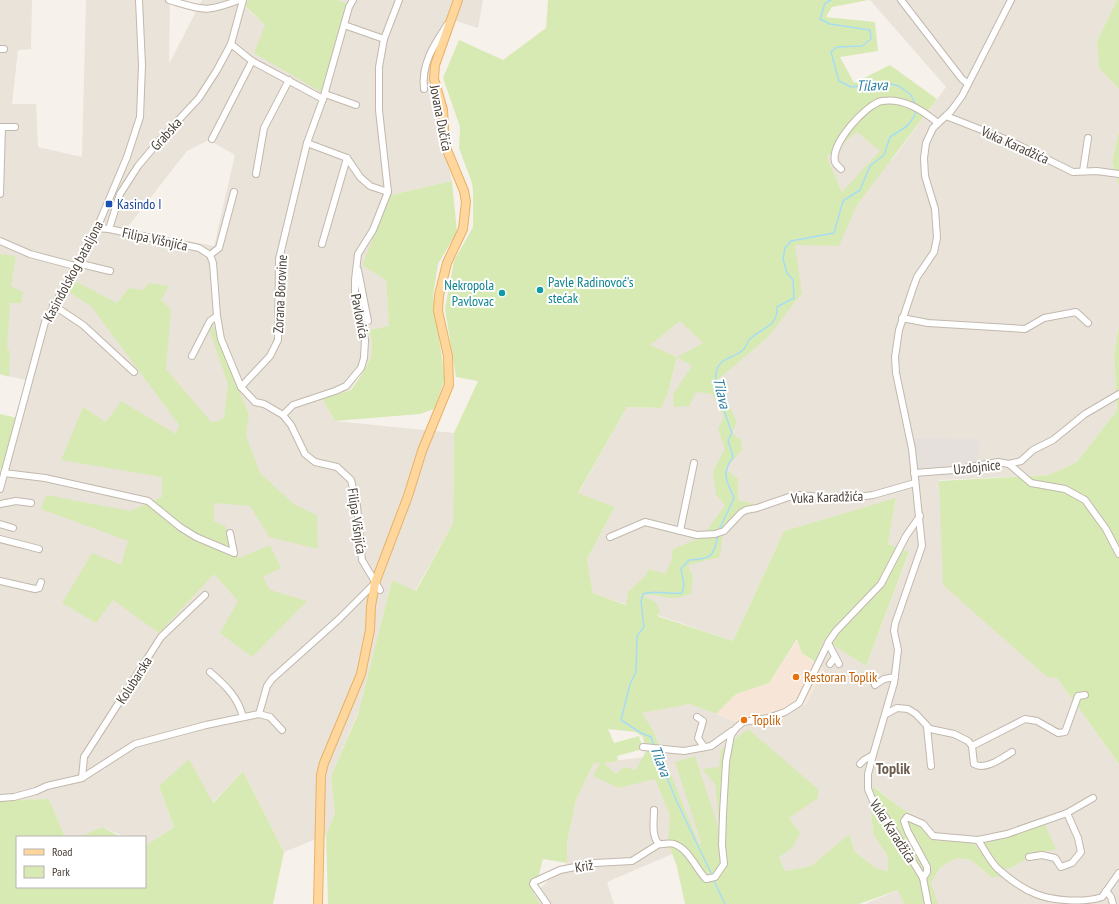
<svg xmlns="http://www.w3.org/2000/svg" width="1119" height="904" font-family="'PT Sans Narrow',sans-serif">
  <rect width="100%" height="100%" fill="#f6f1eb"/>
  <!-- residential -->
  <g fill="#eae3d9" fill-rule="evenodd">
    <path d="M0 0H32L31 49 18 50 12 104H36L38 147 82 157 86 0H170L169 64 202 0H248L245 7 265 25 348 4 338 0H483L478 28 450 19 436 69 439 126 452 181 391 195 386 279 389 326 369 330 372 343 371 357 350 390 322 399 335 421 454 433 453 523 415 591 392 580 359 710 331 776 335 813 326 835 284 852 243 771 212 803 159 786 174 827 145 846V837H125L102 827 79 837H65L49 799 0 800V489L25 380 0 374ZM209 140 235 155 214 246 126 229 187 151Z"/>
    <path d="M870 0H1117L1097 41 1099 68 1119 89V131L1112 162 1119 186V325L1114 354 1117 410 1077 462 1049 475 939 480 1057 678 1119 764V904H868L867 903 898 890 931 883 940 868 956 858 971 860 991 877H1004L932 837 924 822 898 806 874 786 871 811 873 834 888 857V871L876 868 855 852 849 834 811 866 785 871 772 840 757 818 607 882 614 904H540L534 894 567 863V843L576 800 594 763 663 755 652 728 642 713 690 704 747 726 778 717 806 704 823 670 815 662 824 638 866 666 909 553 888 544 896 499 784 531 733 641 593 593 587 559 615 507 578 494 627 407 661 408 668 393 677 357 649 345 746 271 842 192 827 157 857 132 892 160 946 87Z"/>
  </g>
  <!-- commercial -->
  <path fill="#f7e6d7" d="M798 639 802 653 823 670 806 703 778 717 747 726 716 714 736 694 769 683Z"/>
  <!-- industrial -->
  <path fill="#e6e0dc" d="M914 438 980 439 977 463 918 469Z"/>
  <!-- green -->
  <g fill="#d8eab4" fill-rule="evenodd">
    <path d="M248 0H338L348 4 321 92 254 53 265 25 245 6Z"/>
    <path d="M548 0H869L832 7 826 17 875 22 878 51 840 57 854 83 890 65 937 99 857 205 839 246 795 245 802 293 768 337 715 382 737 421 732 433 741 440 742 450 725 469 738 479V500L754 504 723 530 720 557C712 560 694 562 688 566L693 577 691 594C686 595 680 598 675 598 665 599 653 592 644 596L656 602 660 612 657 616 733 641 784 531 896 498 888 544 909 552 866 666 824 639 815 662 802 653 797 639 769 683 736 694 716 714 690 704 642 713 652 728 699 844 701 842 675 762 695 756 720 832 715 784 702 769 719 767 721 750 748 729 818 789V798L789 818 800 833 792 848 779 857 785 871 811 866 849 834 855 852 876 868 888 871V857L873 834 871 811 873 786 898 806 924 822 932 837 971 840 992 866 1005 877H991L971 860 956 858 940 868 931 883 938 904H904L898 890 859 904H685L677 867 668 842 670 815 655 779 619 788 593 776 600 763H594L576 800 567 843V863L543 859 534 894 540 904H328L326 835 335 813 331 776 358 714 392 580 416 591 453 523 454 433 478 381 456 377 445 309 454 261 473 227V191L472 183 459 148 460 127 443 78 459 40 503 60 546 28ZM857 132 880 151 842 192 827 157ZM680 321 703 343 677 357 650 345ZM677 357 692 366 673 394 674 407 689 406 696 392 712 394 724 416 718 429 725 448 713 472 716 495 725 505 702 537 673 549 671 562 665 574 649 569 646 575 628 592 626 605 593 593 587 559 615 507 578 493 627 407 661 408 668 393ZM608 729 636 732 643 737 646 751 636 770 625 767 615 774 604 763 618 761 617 756 643 749 639 736 614 743Z"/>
    <path d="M1117 0H1119V89L1099 68 1097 41Z"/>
    <path d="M1119 131V186L1112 162Z"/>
    <path d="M452 181 457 232 438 264 433 296 445 379 434 409 420 414 335 421 322 399 351 390 362 374 371 357 372 343 369 330 389 326 386 280 362 265 391 195Z"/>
    <path d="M0 254 16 256 11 286 23 292 21 303H10L7 348 10 352 9 377 0 374Z"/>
    <path d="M73 280 117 303 129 288 143 290 149 283 169 286 161 300 171 309 166 369 212 423 224 418 228 384 208 326 212 324 249 415 246 435 260 473 295 505 317 515 318 549 269 537 250 506 214 503V521L225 526 239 558 270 545 281 568 263 577 270 590 307 601 252 657 220 633 238 601 214 574 159 633 113 600 96 623 62 603 92 553 121 565 128 541 41 509 46 495 130 511 162 497V477L61 460 83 407 106 422 121 401 176 434 179 425 91 306 66 290Z"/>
    <path d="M1119 325V764L1057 678 1047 677 943 585 939 481 1049 475 1077 462 1117 410 1114 354Z"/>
    <path d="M0 414 17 418 3 470 0 469Z"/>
    <path d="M189 759 213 803 243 771 284 852 273 904H0V800L49 799 65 837H17V887H145V846L174 827 159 786Z"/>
    <path d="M1044 823 1056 849 1035 854 1011 868 1003 869 982 842Z"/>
    <path d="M102 827 121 837H79Z"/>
  </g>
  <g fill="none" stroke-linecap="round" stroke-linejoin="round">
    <!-- stream -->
    <g stroke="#a7ddf3" stroke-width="1.5">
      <path d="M831 0 825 3 820 19 830 24 870 30 871 39 862 46 837 47 831 52 839 81 851 87 886 83 899 86 911 95 916 106"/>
      <path d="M719 530 734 498C726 479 721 475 733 457L728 440 732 433C728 421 713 384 716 373 719 357 733 359 743 350 747 347 747 341 751 338 764 327 778 326 777 307L794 298 793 280 787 273 783 259 785 248 791 241 834 233 843 201 860 190 870 166 884 155 890 137 907 126 914 117 916 110"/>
      <path d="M654 746 651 737 641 733 621 720 630 684 636 672 637 636 644 627 641 602 643 594C656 589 668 595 682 593L684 585 681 569 689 560C711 559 714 557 718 535"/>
      <path d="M655 749 677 802 712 875"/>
      <path d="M713 879 725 904"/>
    </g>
    <!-- minor casing -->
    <g stroke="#c2b8ad" stroke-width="8">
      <g id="minor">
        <path d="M169 0C203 10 205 13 239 0"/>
        <path d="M901 0 962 79 968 84"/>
        <path d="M344 25 384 39"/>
        <path d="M231 44 252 61 323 99"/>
        <path d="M0 49H4"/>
        <path d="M424 89C421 64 434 45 447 25"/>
        <path d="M325 94 356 105"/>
        <path d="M946 116 1010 141 1073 172 1097 171 1119 174"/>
        <path d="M0 127H15"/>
        <path d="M212 139 252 61"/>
        <path d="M307 143 347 158 360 177 370 186 388 192"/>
        <path d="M841 169C839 167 836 165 835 162 830 144 866 104 882 101 904 98 922 110 938 123"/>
        <path d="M1083 171 1088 138"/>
        <path d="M256 174 264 128 289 80"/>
        <path d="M0 194 2 127"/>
        <path d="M97 228 109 229 199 248 210 255 213 263 217 316 221 339 241 387 255 402 264 404 283 415 291 425 305 454 315 462 337 467 351 480 357 506 362 560 380 590"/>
        <path d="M109 229 120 194 138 166 159 141 199 98 217 70 231 44 243 0"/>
        <path d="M0 241 30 254 75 266"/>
        <path d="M322 244 347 158"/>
        <path d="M210 255 219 248 234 192"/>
        <path d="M77 263 110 271"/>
        <path d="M358 270 368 321"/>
        <path d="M53 305 83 325 134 372"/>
        <path d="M902 318 928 323 1025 329 1044 318 1076 312 1088 323"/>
        <path d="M192 356 210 321 217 316"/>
        <path d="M241 387 270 356 278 340 279 259 307 143 323 99 349 7 353 0"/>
        <path d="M283 415 293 405 335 391 346 386 361 368 364 358 365 340 355 300V280L358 254 373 230 388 192 379 110V67L384 39 399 0"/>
        <path d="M1009 464 1021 461 1033 450 1053 440 1085 414 1119 394"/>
        <path d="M4 473 45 478 148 501 180 527 196 537 234 553 230 533"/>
        <path d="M914 473 954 470 998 462 1009 464 1031 483 1065 489 1085 500 1106 529 1119 554"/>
        <path d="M0 489 45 322 97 228 127 157 140 117 142 65 139 0"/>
        <path d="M0 504 16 501 31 503"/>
        <path d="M0 524 13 528"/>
        <path d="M680 531 694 463"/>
        <path d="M610 537 645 522 697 535 715 534 724 531 741 513 746 510 757 508 789 497 799 495 844 499 858 497 873 495 915 483"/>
        <path d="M0 539 39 549"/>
        <path d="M0 581 35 589 39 588 41 582"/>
        <path d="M828 643 839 664"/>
        <path d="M830 664 835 657"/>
        <path d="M210 672C225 685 238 697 243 717"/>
        <path d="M875 685 884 679 895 677"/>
        <path d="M259 714 267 686 272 679 339 619 375 583"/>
        <path d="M886 714 897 708 908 709 916 714 930 729 954 734 968 741 972 746 1025 719 1037 721 1058 733 1065 732 1078 696 1085 695"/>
        <path d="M697 717 703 721 698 738 704 747"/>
        <path d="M927 727 931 766"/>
        <path d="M972 746 974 764C985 771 1002 758 1012 752"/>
        <path d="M643 747 684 751 711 746 732 731"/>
        <path d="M860 764 864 760 873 755"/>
        <path d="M82 778 84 757 161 637 205 595"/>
        <path d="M0 798 14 797 36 791 47 786 82 778 135 744 206 725 259 714 270 717 282 730"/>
        <path d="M654 810C654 821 651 836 659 844"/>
        <path d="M978 840C984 849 990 861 997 868 1007 877 1023 889 1036 894 1053 901 1085 903 1102 897L1119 873"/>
        <path d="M659 844C664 845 669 842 674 844 689 849 696 869 706 879L715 877 724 864 722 845 723 814 726 762 731 735 736 728 743 722 768 718 785 712 799 703 829 641 836 631 881 584 906 536 920 516"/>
        <path d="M1029 857 1042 855 1055 858 1061 867 1072 863 1081 852 1078 838 1067 813"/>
        <path d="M923 878 927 872V867L908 832 904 821 907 817 923 824 933 836 978 840 1007 834 1067 813 1093 798"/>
        <path d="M1106 891 1111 897 1113 904"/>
        <path d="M547 904 533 884 534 882 560 870 595 863 632 861 659 844"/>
        <path d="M928 904 923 878 890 824 873 801 868 789V774L873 755 894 683 898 650 894 631 895 624 922 546 912 449 896 373 895 357 899 330 913 288 917 277 934 252 937 238 935 209 925 176 924 158 926 143 933 128 951 111 962 96 1011 0"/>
      </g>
    </g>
    <!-- major casing -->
    <g stroke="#e8b267" stroke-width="10">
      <path id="major" d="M318 904 321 775 324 763 361 674 370 630 371 606 375 583 408 496 422 451 449 385 448 356 438 311 439 295 447 263 463 229 466 202 464 191 445 145 443 110 434 79 435 65 458 0"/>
    </g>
    <!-- minor -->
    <use href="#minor" stroke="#fff" stroke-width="6"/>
    <!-- major -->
    <use href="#major" stroke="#ffd69b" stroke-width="8"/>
  </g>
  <!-- markers -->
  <rect fill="#1a4fb4" stroke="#fff" stroke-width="1.5" x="105" y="200" width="8" height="8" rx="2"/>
  <g fill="#0f9aa8" stroke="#fff" stroke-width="1.5">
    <circle cx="540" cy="290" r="4"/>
    <circle cx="502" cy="293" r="4"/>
  </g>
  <g fill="#e8710a" stroke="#fff" stroke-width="1.5">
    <circle cx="796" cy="677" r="4"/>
    <circle cx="744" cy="720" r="4"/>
  </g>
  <g text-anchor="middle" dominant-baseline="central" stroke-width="4" stroke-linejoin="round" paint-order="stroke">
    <!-- street labels -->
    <g font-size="14" fill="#4b4138" stroke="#fff">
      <text transform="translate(441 118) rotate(79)">Jovana Dučića</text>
      <text transform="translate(166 134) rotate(-48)">Grabska</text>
      <text transform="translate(1015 145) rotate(24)">Vuka Karadžića</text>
      <text transform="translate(155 239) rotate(12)">Filipa Višnjića</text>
      <text transform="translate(73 271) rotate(-62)">Kasindolskog bataljona</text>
      <text transform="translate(280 294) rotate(-87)">Zorana Borovine</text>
      <text transform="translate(360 316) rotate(79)">Pavlovića</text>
      <text transform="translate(977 467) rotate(-6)">Uzdojnice</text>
      <text transform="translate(827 497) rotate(-2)">Vuka Karadžića</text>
      <text transform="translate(357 521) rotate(82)">Filipa Višnjića</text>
      <text transform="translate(134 680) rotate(-57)">Kolubarska</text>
      <text transform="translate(893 831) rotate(57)">Vuka Karadžića</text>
      <text transform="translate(584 866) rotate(-9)">Križ</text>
    </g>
    <!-- transit labels -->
    <g font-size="14" fill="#164399" stroke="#fff" text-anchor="start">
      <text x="117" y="204">Kasindo I</text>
    </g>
    <!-- culture labels -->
    <g font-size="14" fill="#0d838f" stroke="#fff" text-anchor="start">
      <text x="548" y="282">Pavle Radinovoć's<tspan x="548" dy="16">stećak</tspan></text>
      <text x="494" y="285" text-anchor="end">Nekropola<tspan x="494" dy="16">Pavlovac</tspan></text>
    </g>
    <!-- food labels -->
    <g font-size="14" fill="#c56008" stroke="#fff" text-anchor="start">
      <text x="804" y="677">Restoran Toplik</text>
      <text x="752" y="720">Toplik</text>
    </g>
    <!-- water labels -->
    <g font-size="15" font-style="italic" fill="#297da2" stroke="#fff">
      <text transform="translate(872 85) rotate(-2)">Tilava</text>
      <text transform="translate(722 393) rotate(77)">Tilava</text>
      <text transform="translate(661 761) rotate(69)">Tilava</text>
    </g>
    <!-- quarter labels -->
    <g font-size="16" font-weight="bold" fill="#6e5e4f" stroke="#fff">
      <text x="893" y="768">Toplik</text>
    </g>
  </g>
  <!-- legend -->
  <rect x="16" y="836" width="130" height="52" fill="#ffffff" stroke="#b7b3af"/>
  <rect x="24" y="849" width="20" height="6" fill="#ffd69b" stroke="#b7b3af"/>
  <text x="52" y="856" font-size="12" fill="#4b4138">Road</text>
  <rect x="24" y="866" width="20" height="12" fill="#d8eab4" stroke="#b7b3af"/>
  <text x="52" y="876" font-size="12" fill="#4b4138">Park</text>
</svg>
